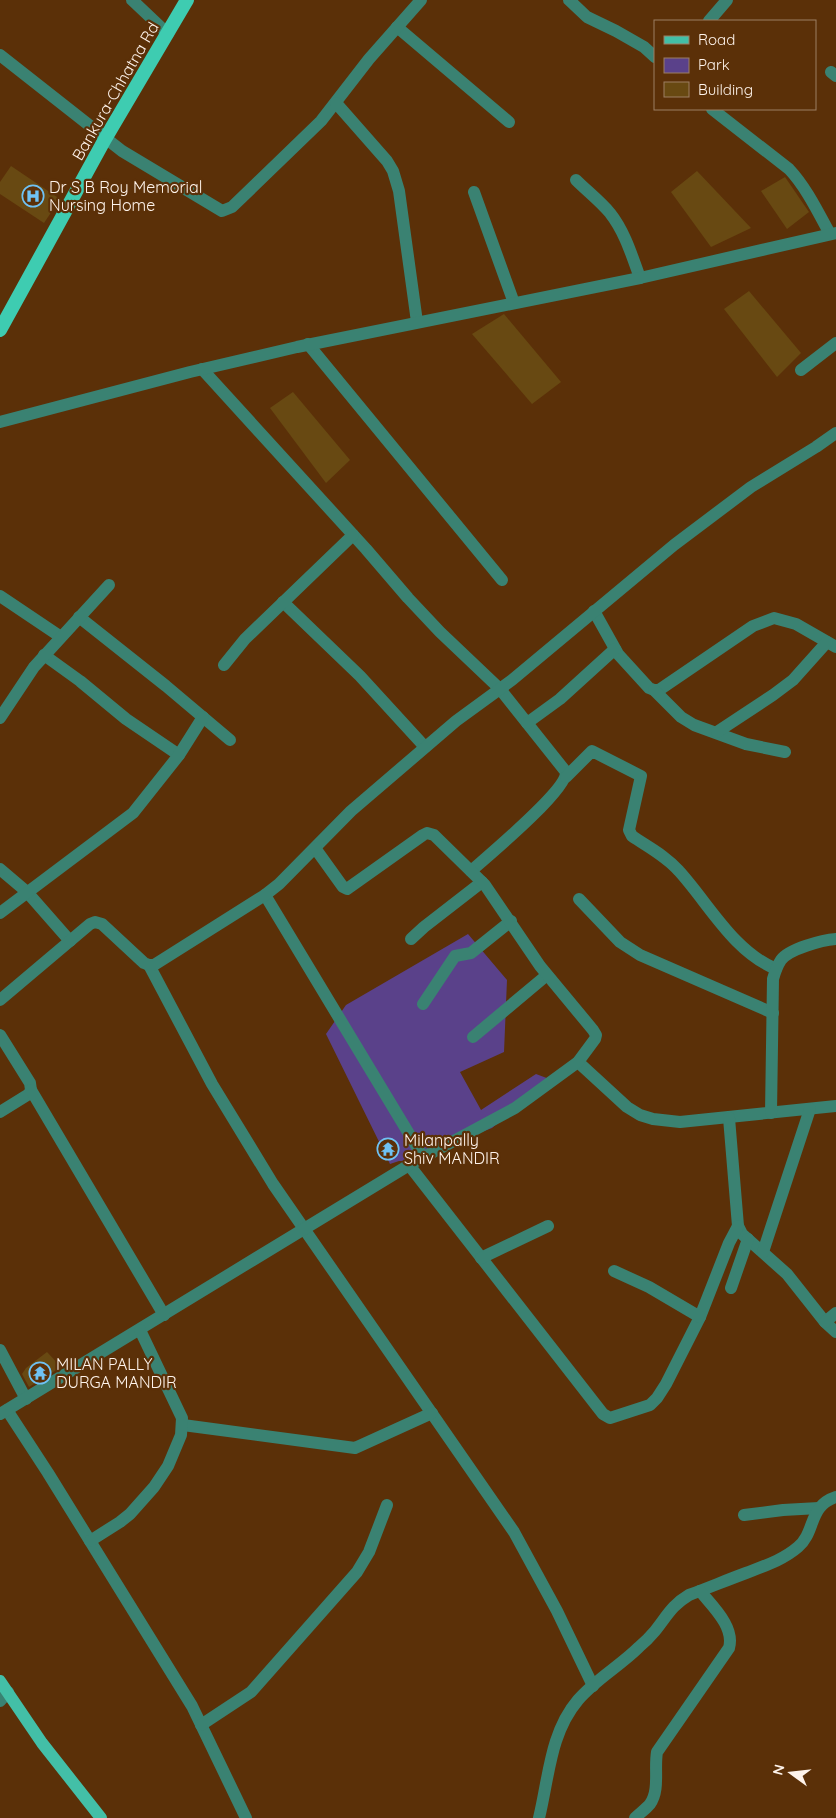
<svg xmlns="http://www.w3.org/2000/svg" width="836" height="1818" font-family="Quicksand,sans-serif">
  <rect width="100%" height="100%" fill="#5b3008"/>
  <!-- green -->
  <path fill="#5a418a" d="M468 934 507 980 504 1052 460 1072 481 1110 536 1074 552 1080 515 1108 492 1128 405 1161H399L390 1164 326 1034 346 1005Z"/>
  <!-- building -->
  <g fill="#684912">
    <path d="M11 166 60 199 44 223 0 194V182Z"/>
    <path d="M697 171 751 228 711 247 671 192Z"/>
    <path d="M785 177 809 212 787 229 761 191Z"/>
    <path d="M749 291 801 353 777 377 724 309Z"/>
    <path d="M504 314 561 382 532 404 472 334Z"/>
    <path d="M293 392 350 460 326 483 270 408Z"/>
    <path d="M47 1352 61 1367 29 1387 22 1374 26 1368Z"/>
  </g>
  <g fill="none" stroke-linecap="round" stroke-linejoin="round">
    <!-- minor -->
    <g stroke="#3a8272" stroke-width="12">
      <path d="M132 0 168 34"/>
      <path d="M569 0 587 17 616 31 644 47 655 57"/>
      <path d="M709 21 727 0"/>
      <path d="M397 27 509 122"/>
      <path d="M0 55 122 151 222 211 232 207 321 121 369 59 421 0"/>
      <path d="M831 72 836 76"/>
      <path d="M336 103 387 161 393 171 399 191 417 322"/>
      <path d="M712 109 789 169C806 187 818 212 830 234"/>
      <path d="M576 180C587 191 600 201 610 213 625 232 632 256 640 278"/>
      <path d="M474 192 514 303"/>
      <path d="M308 344 502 580"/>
      <path d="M202 369 366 549 408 598 440 632 500 689 566 772C567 790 488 856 471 871"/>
      <path d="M801 370 836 343"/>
      <path d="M0 422 190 372 297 347 640 278 836 233"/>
      <path d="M0 596 61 637"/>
      <path d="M283 602 360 676 425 747"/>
      <path d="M594 611 618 654 649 688 654 690H659L753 626 774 618 796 624 836 647"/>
      <path d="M79 617 166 686 230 740"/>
      <path d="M44 655 80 681 126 719 179 755"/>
      <path d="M224 665 245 639 353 535"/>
      <path d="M654 690 681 717 694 725 746 744 785 752"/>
      <path d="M0 718 34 667 109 585"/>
      <path d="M527 723 560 699 615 649"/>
      <path d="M717 732 773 695 793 680 827 642"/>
      <path d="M566 777 592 751 641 776 629 830 632 836C648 847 666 856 679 871 709 904 733 951 776 969"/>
      <path d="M0 869 27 892 70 941"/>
      <path d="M265 895 423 1157"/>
      <path d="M579 899 620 942 640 955 773 1013"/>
      <path d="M0 913 133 813 179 755 203 717"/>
      <path d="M411 939 424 927 482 882"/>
      <path d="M149 965 212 1084 273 1184 514 1532 557 1611 593 1686"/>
      <path d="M0 1000 90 924 95 922 102 924 144 963 149 965H154L265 895 279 884 351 811 456 721 512 680 674 545 751 487 816 447 836 433"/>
      <path d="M423 1004 455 956 471 953 511 921"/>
      <path d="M0 1035 30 1083 31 1090 29 1094 0 1112"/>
      <path d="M473 1037 547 975"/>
      <path d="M578 1062 627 1107 640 1115 653 1119 680 1122 836 1106"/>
      <path d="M31 1090 164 1315"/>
      <path d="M771 1113 773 979C775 972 777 966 781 960 789 949 822 940 836 939"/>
      <path d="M729 1118 738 1226 742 1234 787 1274 825 1322 836 1332"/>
      <path d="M409 1165 603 1414 610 1418 650 1405 657 1398 666 1384 700 1317 729 1243 738 1226"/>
      <path d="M763 1252 810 1109"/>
      <path d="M481 1258 548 1226"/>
      <path d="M614 1271 649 1287 700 1317"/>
      <path d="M731 1288 748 1239"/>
      <path d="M825 1322 836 1313"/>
      <path d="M0 1350 26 1399"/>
      <path d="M7 1410 48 1473 192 1706 246 1818"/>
      <path d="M0 1414 409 1165 515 1108 578 1062 595 1039 596 1035 593 1030 540 966 485 885 434 835 427 833 423 835 347 889 343 887 315 848"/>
      <path d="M183 1425 355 1448 432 1413"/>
      <path d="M744 1515 783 1510 819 1508"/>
      <path d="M90 1541 120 1522 130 1514 154 1487 168 1466 181 1435 182 1418 140 1330"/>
      <path d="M0 1701 8 1692"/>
      <path d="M201 1725 251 1692 357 1572 369 1552 387 1505"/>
      <path d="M539 1818C549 1777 550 1733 578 1700 596 1679 620 1666 639 1647 645 1642 650 1637 655 1631 667 1616 672 1605 689 1595 708 1588 727 1580 746 1573 764 1566 783 1560 798 1547 816 1532 808 1506 836 1497"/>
      <path d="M635 1818C640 1813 646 1809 650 1804 660 1790 654 1769 657 1752L729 1648C735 1627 713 1607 700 1591"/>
    </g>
    <!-- primary -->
    <path stroke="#43bfa7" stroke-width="12" d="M0 1681 42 1743 101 1818"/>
    <!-- trunk -->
    <path stroke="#3eccb1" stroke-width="14" d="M0 330 105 139 187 0"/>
  </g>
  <!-- icons -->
  <defs>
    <g id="hospital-ring" transform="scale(1.125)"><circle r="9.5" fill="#5b3008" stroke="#6fc2f4" stroke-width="1.5"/><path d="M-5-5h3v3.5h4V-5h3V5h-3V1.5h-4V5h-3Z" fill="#6fc2f4"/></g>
    <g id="temple-ring" transform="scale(1.125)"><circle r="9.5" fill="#5b3008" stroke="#6fc2f4" stroke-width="1.5"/><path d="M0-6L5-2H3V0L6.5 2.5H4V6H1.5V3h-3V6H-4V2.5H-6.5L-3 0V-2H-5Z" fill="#6fc2f4"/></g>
  </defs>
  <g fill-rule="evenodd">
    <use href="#hospital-ring" x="33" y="196"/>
    <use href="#temple-ring" x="388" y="1149"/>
    <use href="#temple-ring" x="40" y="1373"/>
  </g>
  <g text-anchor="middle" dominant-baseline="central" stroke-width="4.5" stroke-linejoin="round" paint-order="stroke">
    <!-- street labels -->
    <g font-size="16" fill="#fef3eb" stroke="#5b3008">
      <text transform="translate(115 91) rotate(-60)">Bankura-Chhatna Rd</text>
    </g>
    <!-- poi labels -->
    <g font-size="16" fill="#fef3eb" stroke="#5b3008" text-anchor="start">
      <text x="49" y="187">Dr S B Roy Memorial<tspan x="49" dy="18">Nursing Home</tspan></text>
      <text x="404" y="1140">Milanpally<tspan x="404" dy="18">Shiv MANDIR</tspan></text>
      <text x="56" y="1364">MILAN PALLY<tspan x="56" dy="18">DURGA MANDIR</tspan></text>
    </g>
  </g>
  <!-- legend -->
  <rect x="654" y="20" width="162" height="90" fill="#5b3008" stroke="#9c7e63"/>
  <rect x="664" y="36" width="25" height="8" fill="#43bfa7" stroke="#9c7e63"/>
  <text x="698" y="45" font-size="15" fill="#fef3eb">Road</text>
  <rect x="664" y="58" width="25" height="15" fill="#5a418a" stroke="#9c7e63"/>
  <text x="698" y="70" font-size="15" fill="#fef3eb">Park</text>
  <rect x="664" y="82" width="25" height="15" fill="#684912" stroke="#9c7e63"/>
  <text x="698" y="95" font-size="15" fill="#fef3eb">Building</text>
  <!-- north arrow -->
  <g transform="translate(791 1773) rotate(285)" stroke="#5b3008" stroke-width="4" paint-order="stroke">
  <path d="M0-4L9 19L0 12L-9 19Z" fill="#fef3eb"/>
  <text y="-8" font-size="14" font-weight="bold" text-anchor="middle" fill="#fef3eb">N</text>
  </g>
</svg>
